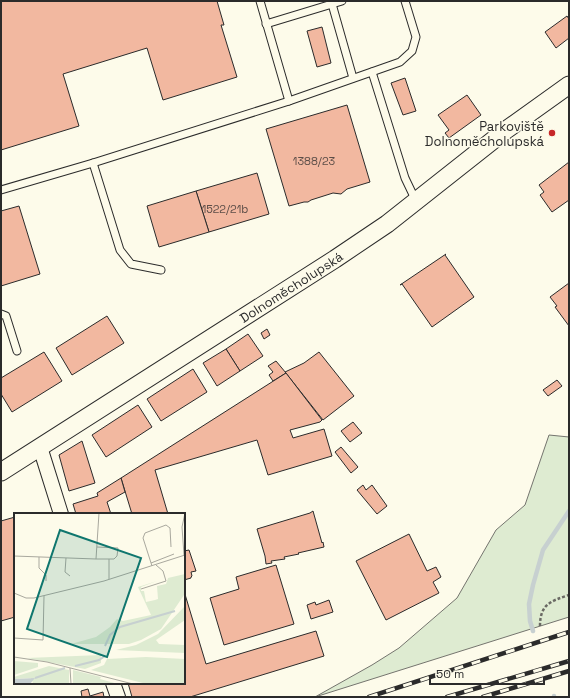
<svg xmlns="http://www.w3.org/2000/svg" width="570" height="698" font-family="'Space Grotesk',sans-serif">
  <rect width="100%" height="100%" fill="#fdfbea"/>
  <!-- green -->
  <path fill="#deebd1" stroke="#74746e" d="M549 435 569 437V617L315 697 372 665 399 648 457 598 496 530 525 505Z"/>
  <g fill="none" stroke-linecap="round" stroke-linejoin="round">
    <!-- stream -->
    <g stroke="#c7d0d0" stroke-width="4.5">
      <path d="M533 631 530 621 529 604 533 585 543 550 569 511"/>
      <path d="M554 697V696"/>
    </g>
  </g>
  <!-- building -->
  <g fill="#f2b8a0" stroke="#2b2b2b">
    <path d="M1 1H217L224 25H221L237 77 163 100 147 48 63 74 79 126 1 150Z"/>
    <path d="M567 16 569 19V38L556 48 545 32Z"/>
    <path d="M322 27 331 63 317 67 307 31Z"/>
    <path d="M405 78 416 111 403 115 391 83Z"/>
    <path d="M467 95 481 115 449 138 445 133 449 130 438 115Z"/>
    <path d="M347 105 370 182 347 189 341 194 333 193 311 200 308 202H304L289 206 266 129Z"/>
    <path d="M569 162V200L552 212 540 195 544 192 539 185Z"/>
    <path d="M257 173 269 214 209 232 196 191Z"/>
    <path d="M196 191 209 232 159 247 147 206Z"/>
    <path d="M19 206 40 274 1 286V211Z"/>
    <path d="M446 254 445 255 474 297 432 327 402 284 400 285Z"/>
    <path d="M569 283V326L555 307 557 306 550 297Z"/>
    <path d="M107 316 124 343 72 375 56 348Z"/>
    <path d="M267 329 270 335 264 339 261 333Z"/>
    <path d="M248 334 263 356 240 371 226 349Z"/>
    <path d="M226 349 240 371 217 386 203 363Z"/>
    <path d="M44 352 62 381 12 412 1 394V378Z"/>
    <path d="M319 352 354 396 323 420 285 372 304 363Z"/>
    <path d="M276 361 286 373 273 381 269 375 273 372 268 366Z"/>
    <path d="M193 369 207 392 161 421 147 399Z"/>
    <path d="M286 373 322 420 320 422 290 430 293 438 324 429 332 456 268 475 257 440 155 470 168 514H132L121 478Z"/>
    <path d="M557 380 562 386 548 396 543 390Z"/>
    <path d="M138 405 152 427 106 457 92 435Z"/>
    <path d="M353 422 362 433 350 442 341 431Z"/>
    <path d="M82 441 95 483 69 491 59 455Z"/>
    <path d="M341 447 358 467 351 473 335 452Z"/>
    <path d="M121 478 125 492 107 502 111 514H76L73 504 98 496 97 493Z"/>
    <path d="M363 485 366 490 372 485 387 506 377 514 357 490Z"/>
    <path d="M313 511 322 543 323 542 324 547 298 553 299 554 284 557 285 559 271 561 272 563 266 564 265 556 257 529 310 513Z"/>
    <path d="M15 517V617L1 621V521Z"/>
    <path d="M409 534 427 571 436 567 441 577 433 582 439 593 386 620 356 561Z"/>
    <path d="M189 550 196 571 191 572 192 576 191 577V578L184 580V551Z"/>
    <path d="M276 565 294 624 224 645 210 598 239 589 236 577Z"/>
    <path d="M184 591 206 664 316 631 324 656 190 697H132L128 683H184Z"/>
    <path d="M329 600 333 612 311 619 307 605 315 602 316 605Z"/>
    <path d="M88 689 90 696 103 692 104 697H82L81 691Z"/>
  </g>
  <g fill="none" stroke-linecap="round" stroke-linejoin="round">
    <!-- service casing -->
    <g stroke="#2b2b2b" stroke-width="9">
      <g id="service">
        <path d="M260 1 289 101"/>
        <path d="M332 4 353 78"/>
        <path d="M266 24 342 1"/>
        <path d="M372 72 405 178 416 201"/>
        <path d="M93 163 120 250 131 264 161 270"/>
        <path d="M1 190 93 163 289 101 400 62 412 51 416 37 405 1"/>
        <path d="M1 314 6 316 17 351"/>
      </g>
    </g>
    <!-- minor casing -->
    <g stroke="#2b2b2b" stroke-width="16">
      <g id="minor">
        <path d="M40 447 61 514"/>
        <path d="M113 683 118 697"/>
      </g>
    </g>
    <!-- tertiary casing -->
    <g stroke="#2b2b2b" stroke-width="19">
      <g id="tertiary">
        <path id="s1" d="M1 472 335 259 387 224 506 130 569 85"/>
      </g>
    </g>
    <!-- path -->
    <path stroke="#6a6964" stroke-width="2.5" stroke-dasharray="3 2" stroke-linecap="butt" d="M540 626C540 604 551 601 569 595"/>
    <!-- service -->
    <use href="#service" stroke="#fdfbea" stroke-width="7"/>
    <!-- minor -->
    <use href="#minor" stroke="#fdfbea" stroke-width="14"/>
    <!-- tertiary -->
    <use href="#tertiary" stroke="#fdfbea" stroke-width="17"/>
    <!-- rail casing -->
    <g stroke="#2b2b2b" stroke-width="4.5">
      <g id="rail">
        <path d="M369 697 569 632"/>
        <path d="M447 697 569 661"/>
        <path d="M483 697 569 671"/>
      </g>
    </g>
    <!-- rail -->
    <use href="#rail" stroke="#fdfbea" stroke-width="3" stroke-dasharray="9" stroke-linecap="butt"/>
  </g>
  <!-- markers -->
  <circle fill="#c62828" stroke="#fdfbea" stroke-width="1.5" cx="552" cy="133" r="4"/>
  <g text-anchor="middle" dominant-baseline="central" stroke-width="3" stroke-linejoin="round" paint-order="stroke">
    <!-- number labels -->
    <g font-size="11" fill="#5d4e48">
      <text x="314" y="161">1388/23</text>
      <text x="225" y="209">1522/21b</text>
    </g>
    <!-- poi labels -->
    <g font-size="13" fill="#2b2b2b" stroke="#fdfbea" text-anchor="end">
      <text x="544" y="126">Parkoviště<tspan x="544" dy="15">Dolnoměcholupská</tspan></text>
    </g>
    <!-- street labels -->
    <g font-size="13" fill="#2b2b2b" stroke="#fdfbea">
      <text stroke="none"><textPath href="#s1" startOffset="344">Dolnoměcholupská</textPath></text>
    </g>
  </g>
  <!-- overview -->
  <g transform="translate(14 513)">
    <rect width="171" height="171" fill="#fdfbea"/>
    <path d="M171 61 170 82 147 116 127 127 115 131H57L82 124 96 114 103 106 109 108 137 102 124 74 143 68 127 74V78H130L132 89 141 87 144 86 143 73 152 71 154 65ZM171 93V107L142 127 145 131 171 132V140L102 137 122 132 144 121ZM87 142V150L71 156 13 145ZM132 144 171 146V171H133L77 157 90 152 93 146ZM0 148 24 150V154L0 162ZM35 153 55 157V171H16L19 170 17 165 0 166V164ZM59 157 87 164 86 166 104 171H59Z" fill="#deebd1"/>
    <path d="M21 165 16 171H0V166Z" fill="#c7d0d0"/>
    <path fill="none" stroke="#c7d0d0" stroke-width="2" d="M91 133 96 122 106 114 161 98M61 153 85 147 91 143M21 165 51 155"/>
    <path fill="none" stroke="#a9a89e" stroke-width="1" d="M170 42 168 14 171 0M0 43 82 46H100L103 43 104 35 83 34M25 44V55L32 62V68M52 45 51 59 56 63M82 46 85 0M137 50 160 41M138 53 129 25 131 20 152 12 156 15 157 34M95 66V46M127 76 152 68 149 58 142 52M0 80 12 85H20L90 68 171 42M0 125 29 127 30 83M0 144 33 149 119 171M56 155 57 171"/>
    <path fill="#0f766e" fill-opacity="0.15" stroke="#0f766e" stroke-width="2" d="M46 17 127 45 93 144 13 116Z"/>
    <rect width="171" height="171" fill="none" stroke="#2b2b2b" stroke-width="2"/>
  </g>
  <!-- border -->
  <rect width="570" height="698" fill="none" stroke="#2b2b2b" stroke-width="4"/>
  <!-- scale -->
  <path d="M430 678v6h114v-6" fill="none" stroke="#2b2b2b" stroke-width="2"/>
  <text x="436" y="678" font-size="12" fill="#2b2b2b" stroke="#fdfbea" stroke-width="3" paint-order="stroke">50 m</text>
</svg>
